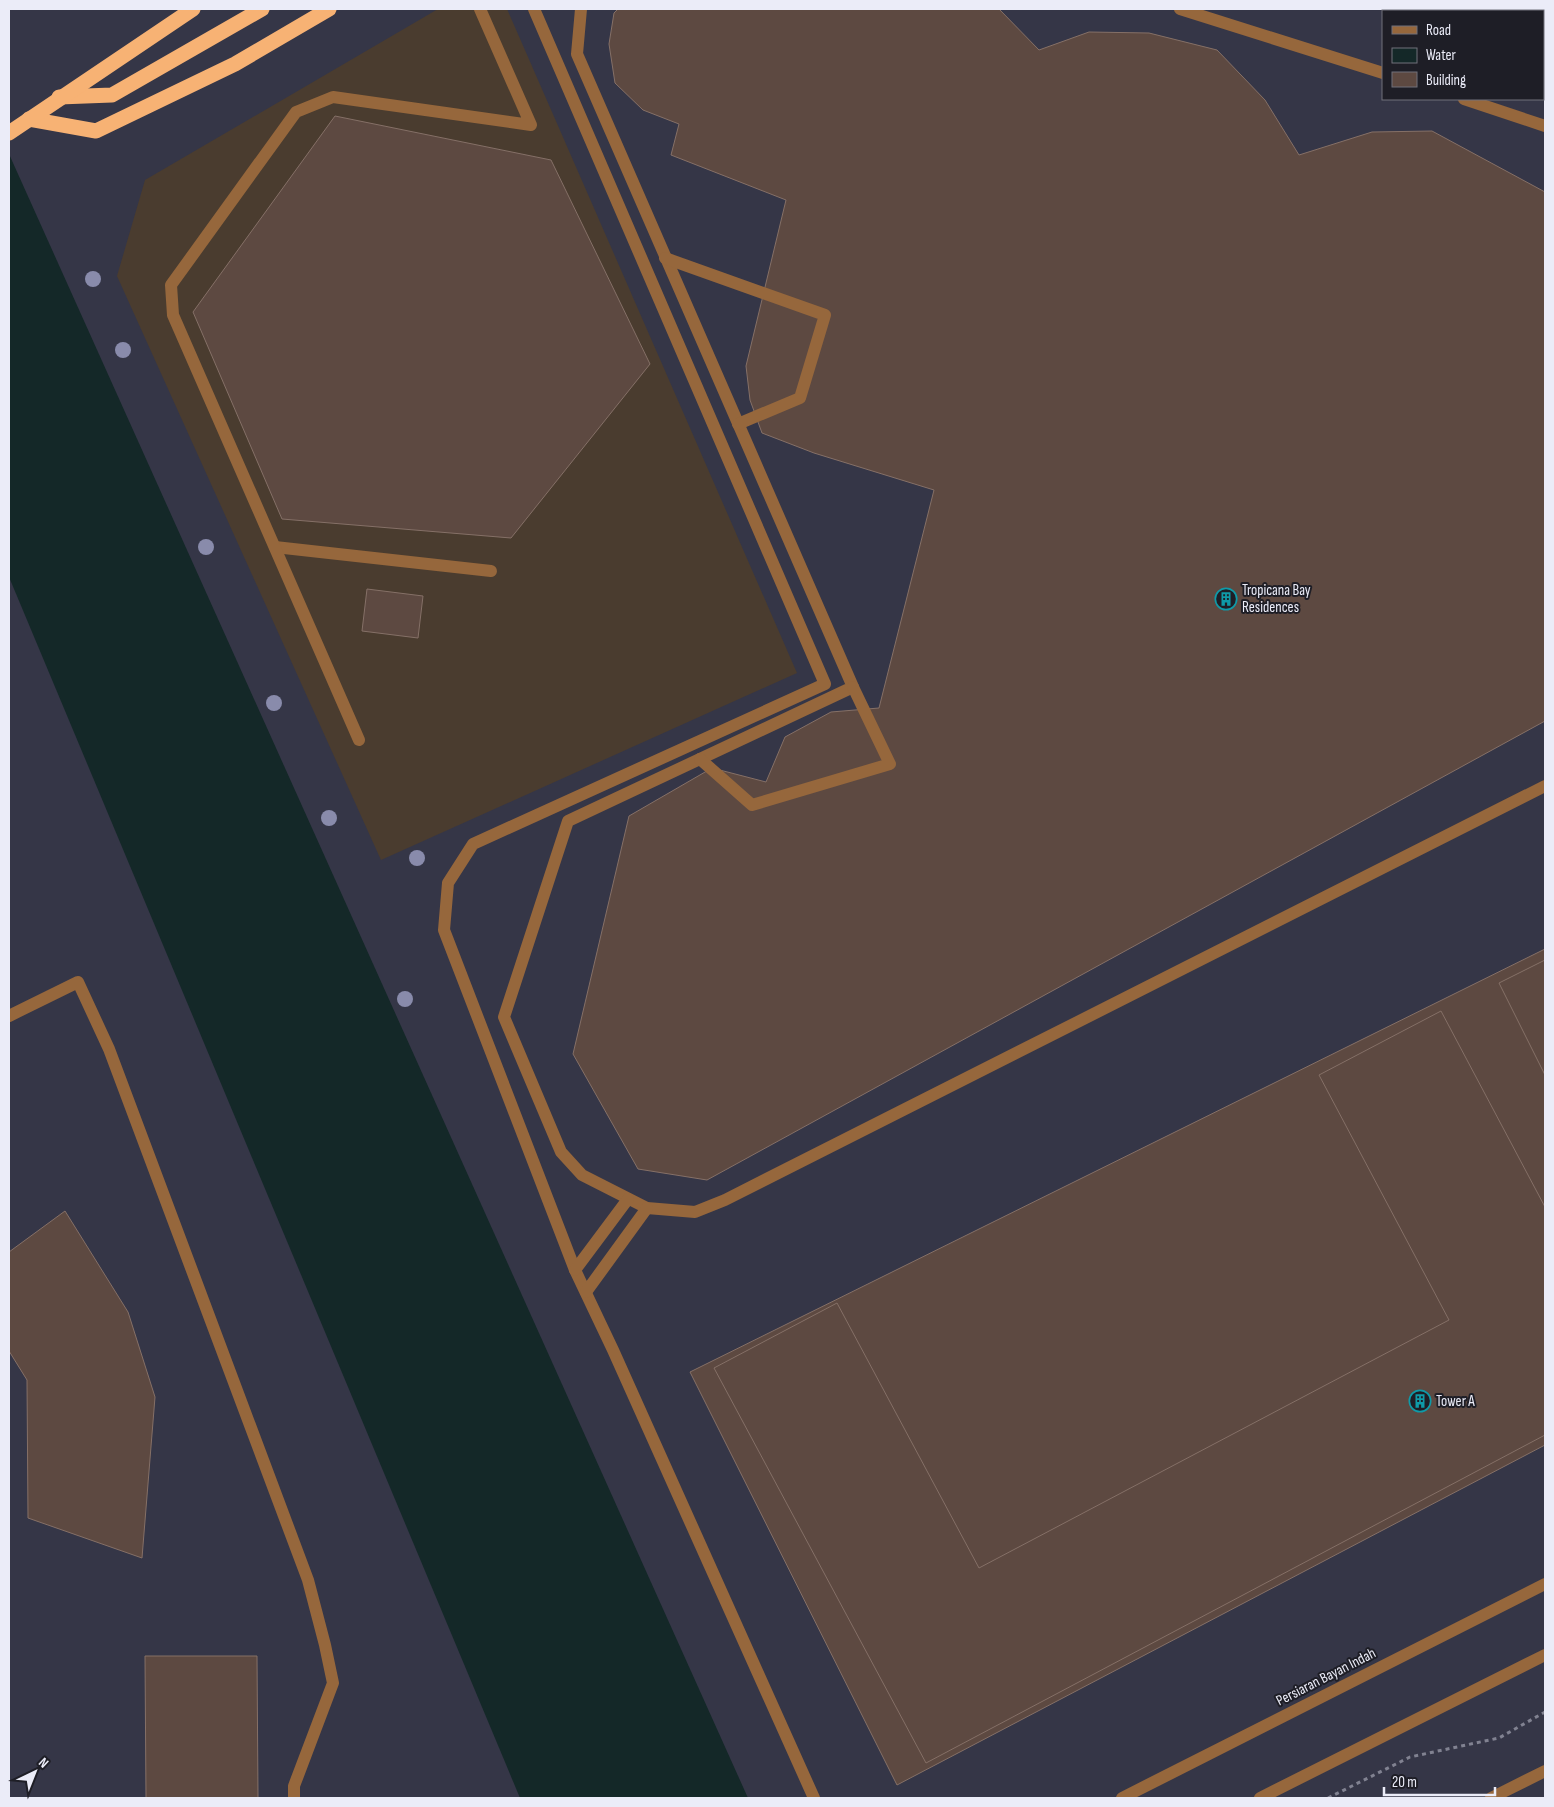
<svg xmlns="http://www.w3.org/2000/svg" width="1554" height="1807" font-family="'Sofia Sans Condensed',sans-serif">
  <rect width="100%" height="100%" fill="#353647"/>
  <!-- industrial -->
  <path fill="#4a3c2f" d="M438 9H507L797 673 381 860 117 276 145 180Z"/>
  <!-- water -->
  <path fill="#142828" d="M9 154 748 1798H520L9 577Z"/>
  <!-- building -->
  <g fill="#5d4941" stroke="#857067">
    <path d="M618 9H999L1039 50 1089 32 1149 33 1217 50 1265 100 1299 155 1372 132 1432 131 1545 192V721L707 1180 638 1169 573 1054 629 816 712 768 766 782 785 737 831 712 879 708 934 490 814 453 762 433 750 400 746 366 786 200 671 155 679 124 643 110 615 83 609 44 614 13Z"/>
    <path d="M335 116 551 160 650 364 511 538 282 519 193 312Z"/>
    <path d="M367 589 423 596 418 638 362 631Z"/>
    <path d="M1545 949V1445L897 1785 690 1372Z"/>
    <path d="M1545 960V1075L1499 983Z"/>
    <path d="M1441 1011 1545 1207V1435L926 1763 714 1368 837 1303 979 1568 1449 1320 1319 1075Z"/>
    <path d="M65 1211 128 1312 155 1397 142 1558 28 1518 27 1380 9 1351V1252Z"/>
    <path d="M145 1656H257L258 1798H146Z"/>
  </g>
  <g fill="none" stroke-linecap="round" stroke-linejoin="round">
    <!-- path -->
    <path stroke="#818291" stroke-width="3" stroke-dasharray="4 4" stroke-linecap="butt" d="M1328 1798 1410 1757 1499 1738 1545 1712"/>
    <!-- minor -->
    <g stroke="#96673c" stroke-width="12">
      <path d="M534 9 825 684 473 844 448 883 444 930 575 1270 613 1350 814 1798"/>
      <path d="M581 9 577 54 853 687 568 821 504 1017 561 1152 582 1175 647 1208 695 1212 725 1200 1545 786"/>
      <path d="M1180 9 1383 73"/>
      <path d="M1464 99 1545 126"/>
      <path d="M665 258 825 315 800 398 738 424"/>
      <path d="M275 547 491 571"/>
      <path d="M359 740 173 315 171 285 296 112 333 97 531 125 480 9"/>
      <path d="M700 759 752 805 890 764 853 687"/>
      <path d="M9 1016 78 982 109 1049 308 1580 325 1645 333 1683 294 1786V1798"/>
      <path d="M575 1270 628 1199"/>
      <path d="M586 1292 647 1208"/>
      <path d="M1122 1798 1545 1584"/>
      <path d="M1260 1798 1545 1655"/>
      <path d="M1491 1798 1545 1771"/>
    </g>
    <!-- highway -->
    <g stroke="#f7b274" stroke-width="15">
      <path d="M59 97 112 95 262 9"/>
      <path d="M29 119 96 131 235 64 329 9"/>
      <path d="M9 133 193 9"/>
    </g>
  </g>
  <!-- trees -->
  <g fill="#898bab">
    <circle cx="93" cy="279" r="8"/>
    <circle cx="123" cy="350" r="8"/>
    <circle cx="206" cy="547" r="8"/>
    <circle cx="274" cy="703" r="8"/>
    <circle cx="329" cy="818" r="8"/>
    <circle cx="417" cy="858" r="8"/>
    <circle cx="405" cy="999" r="8"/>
  </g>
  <!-- icons -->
  <defs>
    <g id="building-ring" transform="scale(1.125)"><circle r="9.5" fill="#1e1e26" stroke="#0f9aa8" stroke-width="1.5"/><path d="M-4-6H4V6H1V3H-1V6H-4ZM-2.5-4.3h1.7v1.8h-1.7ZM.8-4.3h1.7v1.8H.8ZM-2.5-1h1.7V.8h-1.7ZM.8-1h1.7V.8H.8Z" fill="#0f9aa8"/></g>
  </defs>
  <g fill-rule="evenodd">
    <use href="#building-ring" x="1226" y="599"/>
    <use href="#building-ring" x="1420" y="1401"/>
  </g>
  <g text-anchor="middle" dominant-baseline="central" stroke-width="4" stroke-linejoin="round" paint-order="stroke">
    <!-- poi labels -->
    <g font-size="15" fill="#ebecf8" stroke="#1e1e26" text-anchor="start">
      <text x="1242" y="590">Tropicana Bay<tspan x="1242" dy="17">Residences</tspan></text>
      <text x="1436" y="1401">Tower A</text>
    </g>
    <!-- street labels -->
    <g font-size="15" fill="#ebecf8" stroke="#1e1e26">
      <text transform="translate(1326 1677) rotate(-27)">Persiaran Bayan Indah</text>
    </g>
  </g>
  <!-- border -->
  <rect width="1554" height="1807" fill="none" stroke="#ebecf8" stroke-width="20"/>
  <!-- legend -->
  <rect x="1382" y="10" width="162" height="90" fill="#1e1e26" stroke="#70707a"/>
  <rect x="1392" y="26" width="25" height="8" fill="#96673c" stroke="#70707a"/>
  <text x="1426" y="35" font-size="15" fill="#ebecf8">Road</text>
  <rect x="1392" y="48" width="25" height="15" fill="#142828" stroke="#70707a"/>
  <text x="1426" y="60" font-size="15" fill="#ebecf8">Water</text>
  <rect x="1392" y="72" width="25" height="15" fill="#5d4941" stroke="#70707a"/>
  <text x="1426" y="85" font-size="15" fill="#ebecf8">Building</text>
  <!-- north arrow -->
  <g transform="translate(35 1772) rotate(43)" stroke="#1e1e26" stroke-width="4" paint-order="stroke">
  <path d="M0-4L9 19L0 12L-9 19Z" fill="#ebecf8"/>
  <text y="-8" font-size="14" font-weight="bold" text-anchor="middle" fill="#ebecf8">N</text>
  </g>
  <!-- scale -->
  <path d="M1384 1787v8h111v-8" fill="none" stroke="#ebecf8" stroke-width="2.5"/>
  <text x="1392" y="1787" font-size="15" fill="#ebecf8" stroke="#1e1e26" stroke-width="4" paint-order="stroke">20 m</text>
</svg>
